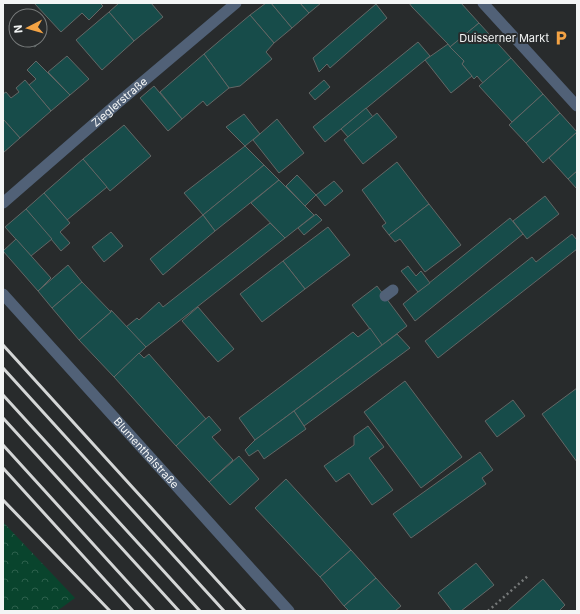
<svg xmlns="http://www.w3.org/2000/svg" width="580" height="614" font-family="Inter,sans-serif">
  <defs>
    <pattern id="forest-crowns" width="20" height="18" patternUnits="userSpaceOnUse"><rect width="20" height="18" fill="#09442d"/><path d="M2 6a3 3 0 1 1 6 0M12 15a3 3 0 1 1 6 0" fill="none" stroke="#2d604c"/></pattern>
  </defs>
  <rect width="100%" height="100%" fill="#282b2c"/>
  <!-- forest -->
  <path fill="url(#forest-crowns)" d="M3 522 75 598 57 611H3Z"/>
  <!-- building -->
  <g fill="#174c4a" stroke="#636766">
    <path d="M34 3H100L103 6 89 20 82 13 61 32Z"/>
    <path d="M119 3H151L163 17 134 41 109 12Z"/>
    <path d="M266 3H271L292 28 274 43 250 15Z"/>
    <path d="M271 3H300L309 13 292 28Z"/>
    <path d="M300 3H321L309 13Z"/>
    <path d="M409 3H461L479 23 450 47 448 44 412 7Z"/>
    <path d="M376 4 387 18 330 68 327 64 319 72 313 58Z"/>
    <path d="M109 12 134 41 102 70 76 40Z"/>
    <path d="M250 15 274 43 266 52 272 59 240 86 229 88 204 54Z"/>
    <path d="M16 17V33L9 26Z"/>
    <path d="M479 23 511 58 483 83 477 76 474 79 462 64 464 61 450 47Z"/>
    <path d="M40 33 44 36 35 47 23 40H40Z"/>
    <path d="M418 42 430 56 325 142 313 127Z"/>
    <path d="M448 44 450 47 464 61 462 64 472 76 451 93 425 60Z"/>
    <path d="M204 54 229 88 207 106 203 101 182 119 160 92Z"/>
    <path d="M67 56 89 79 70 95 48 72Z"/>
    <path d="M511 58 543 94 512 122 479 86Z"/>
    <path d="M36 61 70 95 51 111 29 85 36 79 27 70Z"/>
    <path d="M25 80 51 111 20 138 3 119V94L6 92 11 98 19 92 16 88Z"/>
    <path d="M324 80 330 87 315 100 309 93Z"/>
    <path d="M154 86 182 119 168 131 140 98Z"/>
    <path d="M543 94 560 113 526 143 509 125Z"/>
    <path d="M366 108 373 117 348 137 341 129Z"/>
    <path d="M377 113 397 137 363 164 344 140Z"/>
    <path d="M560 113 577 132 543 163 526 143Z"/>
    <path d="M244 114 260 134 245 146 226 127Z"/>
    <path d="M3 119 20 138 3 153Z"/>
    <path d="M277 119 304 153 279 173 253 140Z"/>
    <path d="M124 125 151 156 110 191 83 159Z"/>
    <path d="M577 132V171L568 179 549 158Z"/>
    <path d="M245 146 264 165 203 215 184 193Z"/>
    <path d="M83 159 107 187 67 220 44 193Z"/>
    <path d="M397 162 429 204 389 235 382 226 386 223 362 190Z"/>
    <path d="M264 165 279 180 215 231 203 215Z"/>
    <path d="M577 171V189L568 179Z"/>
    <path d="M297 175 316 195 305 206 286 186Z"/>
    <path d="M279 180 314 215 285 238 251 203Z"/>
    <path d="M334 181 343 191 325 206 316 195Z"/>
    <path d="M44 193 70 223 60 232 70 243 61 251 26 209Z"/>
    <path d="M545 196 559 214 527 239 513 221Z"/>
    <path d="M429 204 461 245 425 272 400 239 395 242 389 235Z"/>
    <path d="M26 209 52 239 31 256 5 227Z"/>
    <path d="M316 214 322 220 304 235 298 228Z"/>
    <path d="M203 215 215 231 163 275 150 259Z"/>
    <path d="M510 218 523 234 415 321 403 304Z"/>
    <path d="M270 223 285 238 146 347 126 327 137 318 139 320 159 302 163 307Z"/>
    <path d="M328 227 350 255 305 289 283 261Z"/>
    <path d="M111 232 123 246 104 262 92 247Z"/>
    <path d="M572 234 577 240V249L438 358 425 341 532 257 536 262Z"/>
    <path d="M16 239 51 278 38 291 3 251Z"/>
    <path d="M283 261 305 289 262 322 240 294Z"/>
    <path d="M68 265 82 282 52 308 38 291Z"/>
    <path d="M408 266 416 276 421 271 430 283 418 292 401 271Z"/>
    <path d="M82 282 111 312 79 340 52 308Z"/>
    <path d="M377 286 407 326 382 345 352 305Z"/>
    <path d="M198 307 234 349 218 362 182 321Z"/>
    <path d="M111 310 146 347 114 377 79 340 111 312Z"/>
    <path d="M370 328 382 345 255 440 239 418 353 332 358 337Z"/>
    <path d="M397 334 410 348 304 426 294 411Z"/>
    <path d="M139 353 144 358 149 354 206 419 176 446 114 377Z"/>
    <path d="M405 381 462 457 421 488 364 412Z"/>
    <path d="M577 388V462L542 414Z"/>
    <path d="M513 400 525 416 497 437 485 421Z"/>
    <path d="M294 411 306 429 264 459 258 450 249 456 245 450 255 440Z"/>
    <path d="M209 416 221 430 212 437 233 460 209 482 176 446Z"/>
    <path d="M368 426 384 447 369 458 393 490 372 505 349 473 336 482 324 466 354 445V436Z"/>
    <path d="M480 452 493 470 482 478 486 484 411 538 393 514Z"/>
    <path d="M239 456 259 479 230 505 209 482Z"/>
    <path d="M286 479 351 550 320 577 255 508Z"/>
    <path d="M351 550 376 578 344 606 320 577Z"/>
    <path d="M476 563 494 585 461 611H452L438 593Z"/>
    <path d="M376 578 401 606 395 611H349L344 606Z"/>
    <path d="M543 579 565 605 559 611H507Z"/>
  </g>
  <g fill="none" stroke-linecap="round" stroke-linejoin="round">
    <!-- path -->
    <path stroke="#767979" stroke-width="2.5" stroke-dasharray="2 3" stroke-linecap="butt" d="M488 611 529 575"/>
    <!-- service -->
    <path stroke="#516177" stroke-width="11" d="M385 296 393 290"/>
    <!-- minor -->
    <g stroke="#516177" stroke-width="11">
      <path d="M483 3 577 106"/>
      <path id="s1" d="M3 203 119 102 236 3"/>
      <path id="s2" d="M3 294 289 611"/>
    </g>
    <!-- rail -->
    <g stroke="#d4d6d6" stroke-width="3">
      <path d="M3 345 245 611"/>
      <path d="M3 368 224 611"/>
      <path d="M3 395 200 611"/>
      <path d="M3 418 179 611"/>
      <path d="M3 445 154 611"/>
      <path d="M3 468 133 611"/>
      <path d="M3 500 110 611"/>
    </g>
  </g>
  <!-- icons -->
  <defs>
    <g id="parking-bare" transform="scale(1.2)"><path d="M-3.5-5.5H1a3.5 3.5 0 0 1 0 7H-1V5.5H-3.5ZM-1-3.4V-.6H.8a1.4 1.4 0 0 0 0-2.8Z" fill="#f4a344" stroke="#282b2c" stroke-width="2.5" paint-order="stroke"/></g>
  </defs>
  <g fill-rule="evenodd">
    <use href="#parking-bare" x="561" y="38"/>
  </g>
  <g text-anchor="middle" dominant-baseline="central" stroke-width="4" stroke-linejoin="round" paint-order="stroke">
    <!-- poi labels -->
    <g font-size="11" fill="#f3f5f5" stroke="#282b2c" text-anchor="end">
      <text x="549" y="38">Duisserner Markt</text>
    </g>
    <!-- street labels -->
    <g font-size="11" fill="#f3f5f5" stroke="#282b2c">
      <text stroke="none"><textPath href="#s1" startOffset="154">Zieglerstraße</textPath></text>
      <text stroke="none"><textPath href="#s2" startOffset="214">Blumenthalstraße</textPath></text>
    </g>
  </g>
  <!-- border -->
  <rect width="580" height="614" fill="none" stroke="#f3f5f5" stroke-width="8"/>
  <!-- north arrow -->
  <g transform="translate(28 28) rotate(264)"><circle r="19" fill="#282b2c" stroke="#797c7c"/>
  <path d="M0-3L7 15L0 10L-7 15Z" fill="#f4a344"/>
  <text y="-6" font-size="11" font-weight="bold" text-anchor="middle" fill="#f3f5f5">N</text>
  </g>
</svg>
